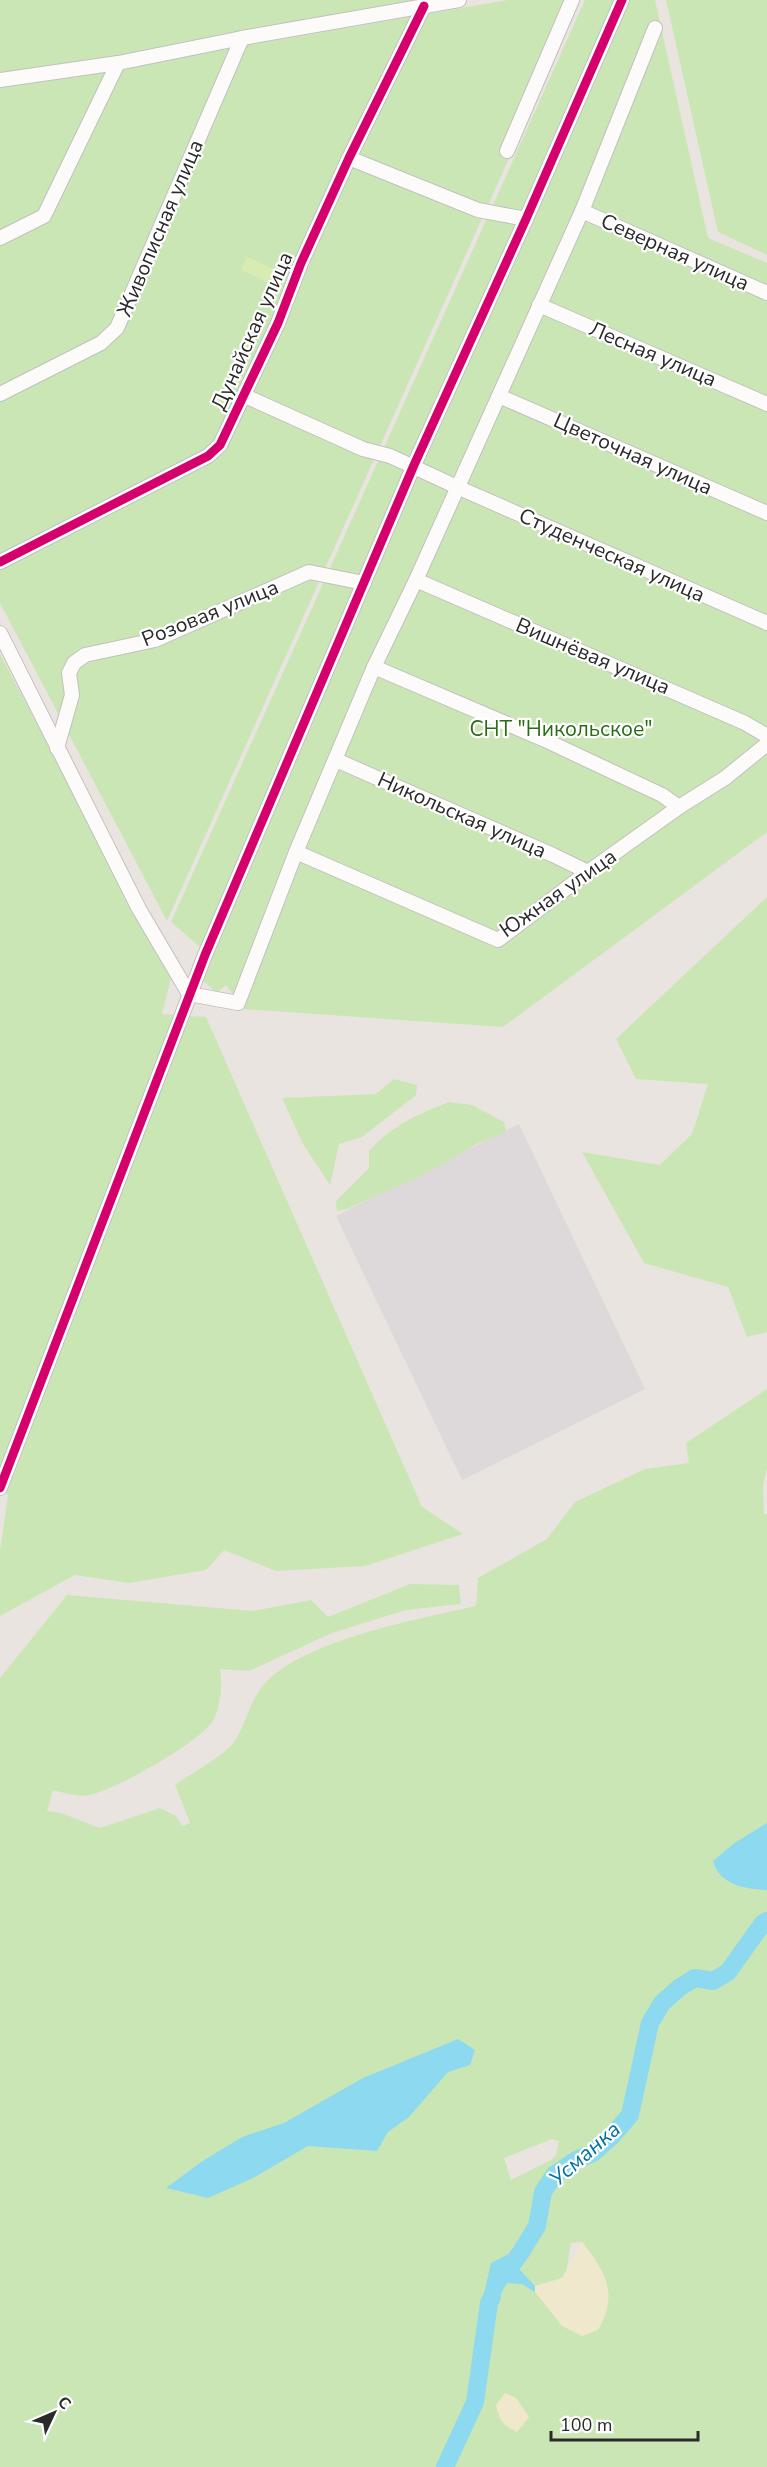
<svg xmlns="http://www.w3.org/2000/svg" width="767" height="2467" font-family="'Nunito Sans',sans-serif">
  <rect width="100%" height="100%" fill="#e9e4df"/>
  <!-- industrial -->
  <path fill="#ddd9db" d="M519 1124 645 1389 462 1480 336 1216Z"/>
  <!-- green -->
  <g fill="#cbe6b5" fill-rule="evenodd">
    <path d="M0 0H454L0 79Z"/>
    <path d="M508 0H580L167 921 0 603V88Z"/>
    <path d="M585 0H655L708 238 767 263V832L503 1027 243 1009 226 985 217 993 201 979 207 953 171 922Z"/>
    <path d="M666 0H767V255L718 232Z"/>
    <path d="M0 654 171 978 162 1014 206 1017 422 1507 463 1534 365 1566 276 1571 224 1550 206 1570 129 1583 75 1575 0 1616V1551L8 1496 0 1477Z"/>
    <path d="M767 897V1332L747 1337 728 1287 644 1263 582 1152 660 1165 692 1134 708 1084 636 1079 616 1039Z"/>
    <path d="M394 1079 417 1085 416 1095 362 1137 339 1144 330 1185 303 1144 282 1098 376 1094Z"/>
    <path d="M449 1102 472 1105 504 1122 506 1132 477 1144 425 1174 347 1209 337 1211 336 1201 369 1168V1151C391 1126 418 1114 449 1102Z"/>
    <path d="M767 1389V1468L763 1486 764 1514H767V2467H0V1678L67 1595 253 1611 311 1600 328 1617 410 1584 459 1585 461 1604 406 1610 332 1633 249 1671 220 1669C222 1685 221 1704 214 1719 203 1741 115 1790 89 1795 78 1797 64 1793 53 1790L47 1811 61 1813 100 1828 160 1808 176 1816 182 1826 190 1823 175 1785C189 1775 226 1754 234 1742 245 1726 249 1704 261 1688 297 1641 419 1619 476 1606L478 1578 547 1539 575 1502 645 1469 689 1463 686 1443ZM552 2139 559 2141 556 2155 551 2160 511 2180 504 2158ZM582 2242 596 2260 566 2274 571 2243Z"/>
  </g>
  <!-- sand -->
  <g fill="#f0e8cc">
    <path d="M582 2242C606 2273 619 2294 598 2330L582 2336 562 2326 535 2292V2286L562 2278Z"/>
    <path d="M505 2393 516 2398 529 2417 517 2432C503 2425 499 2421 496 2405Z"/>
  </g>
  <!-- pitch -->
  <path fill="#d7ebb2" d="M247 257 274 269 268 282 241 270Z"/>
  <!-- water -->
  <g fill="#8dd9f0">
    <path d="M767 1823V1890C745 1889 719 1885 713 1861L733 1844Z"/>
    <path d="M458 2039 475 2050 470 2065 448 2072 409 2117 388 2132 377 2151 308 2146 253 2178 208 2198 166 2188 201 2162 242 2137 284 2123 363 2078Z"/>
    <path d="M518 2249 523 2256 520 2270 535 2286V2292L522 2284 507 2283 495 2304 491 2318H481V2307L491 2263Z"/>
  </g>
  <g fill="none" stroke-linecap="round" stroke-linejoin="round">
    <!-- river -->
    <g stroke="#8dd9f0" stroke-width="18">
      <path d="M506 2273 521 2252 537 2226 543 2192 555 2174 578 2159 593 2153 611 2137 630 2115 650 2023 662 2003 680 1987 695 1978 713 1981 728 1972 763 1923 767 1921"/>
      <path d="M445 2467 475 2402 489 2303 492 2297"/>
    </g>
    <!-- minor casing -->
    <g stroke="#c2c0c1" stroke-width="16">
      <g id="minor">
        <path d="M0 80 118 63 242 38 459 0"/>
        <path d="M507 151 572 0"/>
        <path d="M349 158 478 210 526 219"/>
        <path d="M582 211 767 293"/>
        <path d="M0 238 44 216 118 63"/>
        <path d="M539 305 767 404"/>
        <path d="M0 394 101 343 117 328 242 38"/>
        <path d="M245 396 363 449 390 456 457 487 767 623"/>
        <path d="M499 396 767 513"/>
        <path d="M0 562 208 456 220 445 278 323 301 263 349 158 424 6"/>
        <path d="M416 580 745 723 767 736"/>
        <path d="M0 633 139 909 189 994 238 1003 296 852 374 667 416 580 582 211 655 28"/>
        <path d="M374 667 545 740 662 795 679 807"/>
        <path d="M57 748 72 695 69 673 74 663 85 655 155 640 309 572 364 583"/>
        <path d="M336 760 553 855 588 872"/>
        <path d="M296 852 498 940 588 872 679 807 725 778 767 744"/>
        <path d="M0 1488 205 955 414 465 526 219 622 0"/>
      </g>
    </g>
    <!-- minor -->
    <use href="#minor" stroke="#fcfbfa" stroke-width="14"/>
    <!-- cycleway casing -->
    <g stroke="#fff" stroke-width="13">
      <g id="cycleway">
        <path d="M0 562 208 456 220 445 278 323 301 263 349 158 424 6"/>
        <path d="M0 1488 205 955 414 465 526 219 622 0"/>
      </g>
    </g>
    <!-- cycleway -->
    <use href="#cycleway" stroke="#d6006c" stroke-width="9"/>
  </g>
  <g text-anchor="middle" dominant-baseline="central" stroke-width="4.5" stroke-linejoin="round" paint-order="stroke">
    <!-- street labels -->
    <g font-size="21" fill="#2a2a2a" stroke="#fff">
      <text transform="translate(160 228) rotate(-67)">Живописная улица</text>
      <text transform="translate(675 252) rotate(24)">Северная улица</text>
      <text transform="translate(252 331) rotate(-66)">Дунайская улица</text>
      <text transform="translate(653 354) rotate(23)">Лесная улица</text>
      <text transform="translate(633 454) rotate(24)">Цветочная улица</text>
      <text transform="translate(612 555) rotate(24)">Студенческая улица</text>
      <text transform="translate(210 613) rotate(-22)">Розовая улица</text>
      <text transform="translate(593 656) rotate(23)">Вишнёвая улица</text>
      <text transform="translate(462 815) rotate(24)">Никольская улица</text>
      <text transform="translate(558 893) rotate(-35)">Южная улица</text>
    </g>
    <!-- park labels -->
    <g font-size="21" fill="#296d15" stroke="#fff">
      <text x="561" y="729">СНТ "Никольское"</text>
    </g>
    <!-- water labels -->
    <g font-size="22" font-style="italic" fill="#0371a5" stroke="#fff">
      <text transform="translate(585 2154) rotate(-41)">Усманка</text>
    </g>
  </g>
  <!-- north arrow -->
  <g transform="translate(54 2413) rotate(46)" stroke="#ffffff" stroke-width="4.5" paint-order="stroke">
  <path d="M0-4.5L10 22L0 15L-10 22Z" fill="#2a2a2a"/>
  <text y="-9" font-size="16" font-weight="bold" text-anchor="middle" fill="#2a2a2a">С</text>
  </g>
  <!-- scale -->
  <path d="M551 2431v9h147v-9" fill="none" stroke="#2a2a2a" stroke-width="3"/>
  <text x="560" y="2431" font-size="18" fill="#2a2a2a" stroke="#ffffff" stroke-width="4.5" paint-order="stroke">100 m</text>
</svg>
